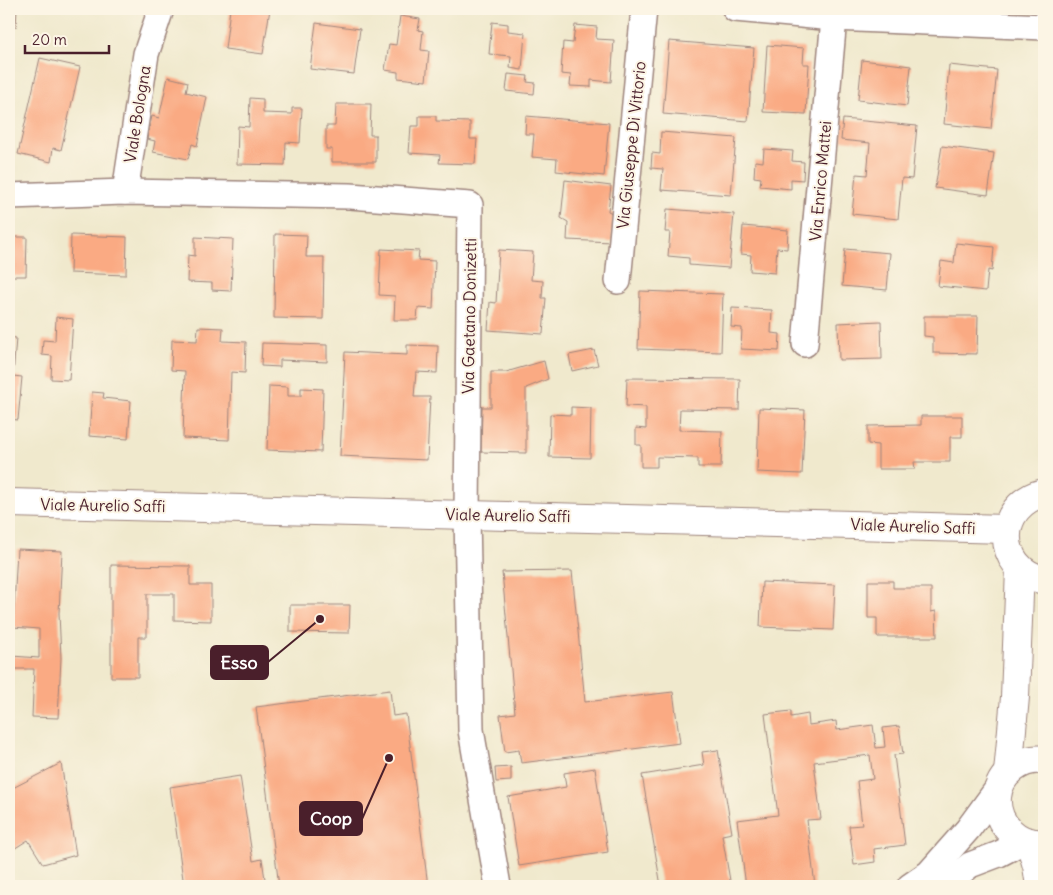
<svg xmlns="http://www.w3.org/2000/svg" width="1053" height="895" font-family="Delius,sans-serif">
  <rect width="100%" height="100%" fill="#fcf5e5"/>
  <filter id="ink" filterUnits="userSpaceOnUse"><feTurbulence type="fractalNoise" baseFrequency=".02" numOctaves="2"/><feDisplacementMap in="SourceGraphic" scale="10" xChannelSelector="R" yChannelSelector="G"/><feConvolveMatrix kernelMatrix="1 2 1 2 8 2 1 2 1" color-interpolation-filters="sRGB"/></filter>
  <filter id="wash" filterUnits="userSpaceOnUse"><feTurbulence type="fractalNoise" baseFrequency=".0096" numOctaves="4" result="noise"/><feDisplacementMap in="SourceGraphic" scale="20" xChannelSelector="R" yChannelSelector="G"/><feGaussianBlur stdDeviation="1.12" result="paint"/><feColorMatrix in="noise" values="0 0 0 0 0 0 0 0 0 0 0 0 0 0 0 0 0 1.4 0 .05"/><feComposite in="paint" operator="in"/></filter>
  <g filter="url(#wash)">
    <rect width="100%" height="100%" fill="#f0e9cd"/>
    <g id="blocks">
      <!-- building -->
      <g fill="#faaa83">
        <path d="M9 9H17L16 27H9Z"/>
        <path d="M230 9H270L263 54 225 49Z"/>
        <path d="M400 16 420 19 418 30 423 31 421 50 429 51 426 81 398 78V72L385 70 389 44 396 45Z"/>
        <path d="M492 22 508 24V31L525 33 522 70 510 68 511 56 489 54Z"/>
        <path d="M316 23 360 29 354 74 310 69Z"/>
        <path d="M575 25 597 27 596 39 614 40 611 82 591 80V87L570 86 571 75 561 74 563 42 573 43Z"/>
        <path d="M669 41 754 48 748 121 663 114Z"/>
        <path d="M767 45 804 48 803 64H809L806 114 763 112Z"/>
        <path d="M40 58 80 67 61 150 53 148 51 162 18 154Z"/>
        <path d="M862 60 911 66 907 106 858 100Z"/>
        <path d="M949 65 997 70 991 129 944 124Z"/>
        <path d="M508 74 528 76 527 82 535 83 534 94 506 91Z"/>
        <path d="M168 77 188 82 186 92 207 97 197 146 192 144 188 159 153 152 155 141 147 139 152 116 159 118Z"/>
        <path d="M250 98 263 99V113L292 114V108H302L300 143 286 142 285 165 237 164 238 126 249 127Z"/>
        <path d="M336 104H371L370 135H376V162H332V149H326V126H335Z"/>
        <path d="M419 116H436V121L470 122V139H477L475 164 439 163 440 155 409 153 411 126H419Z"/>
        <path d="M526 116 609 123 604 176 556 171 557 159 532 157 534 134H525Z"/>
        <path d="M843 119 917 126 912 179 902 178 898 219 852 214 856 174 867 175 870 143 841 140Z"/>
        <path d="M661 132 736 138 731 195 661 190 663 169 651 168 652 153 660 154Z"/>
        <path d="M942 146 994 153 988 195 935 188Z"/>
        <path d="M764 149 793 151 792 161 804 162 803 180 791 179V189L760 186 761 178 754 177 755 161 763 162Z"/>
        <path d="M565 180 611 186 608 211 614 214 612 242 567 240 568 222 561 218Z"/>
        <path d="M667 209 734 214 729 268 689 265V258L668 256 670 232H665Z"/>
        <path d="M743 226 788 230 787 249 777 248 775 273 750 271 751 255 741 254Z"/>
        <path d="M275 234 307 235 306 257H324L323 319 274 318Z"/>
        <path d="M71 235 127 237 126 275 70 273Z"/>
        <path d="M9 237H27L26 276H9Z"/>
        <path d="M195 237 233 239 231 291 212 290V283L187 282 188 255 195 256Z"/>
        <path d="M956 243 994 247 992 271 988 270 986 291 938 286 941 261 954 263Z"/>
        <path d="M381 249 419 251 418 260 435 261 433 309 418 308 417 320H394L395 296 379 295Z"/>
        <path d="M845 249 890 253 887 290 842 286Z"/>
        <path d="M499 250 533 252 531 280 543 281 542 298H546L543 334 488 330 490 302 496 303Z"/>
        <path d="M640 291 723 294 721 352 638 349Z"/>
        <path d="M732 308 772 310 771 333 780 334 779 351 741 349 742 328 731 327Z"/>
        <path d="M924 316H978L977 354 933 353V337L924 336Z"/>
        <path d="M56 317 73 319 69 380 51 379 52 356 42 355 43 340 55 341Z"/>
        <path d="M881 321 882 359 839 360 838 323Z"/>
        <path d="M198 327 223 328 222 341 246 342 245 373 231 372 229 440 183 438 185 371 171 370 172 340 197 341Z"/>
        <path d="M9 337 16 338 13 376 22 377 18 420 9 419Z"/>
        <path d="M262 343 327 345V362L280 360V367L261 366Z"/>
        <path d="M407 345 438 346 437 373 416 372 414 397H430L427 460 340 456 345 352 407 355Z"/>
        <path d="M594 350 598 365 572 371 569 355Z"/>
        <path d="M544 361 548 379 526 388V453L481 452 482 407H491V372H506Z"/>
        <path d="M627 378 740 379 739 410 680 409 679 430 722 431 721 467H698V458L657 457V467H641V445H636V428L646 429V407L626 406Z"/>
        <path d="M269 386 288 387V396H301V388L323 389 321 452 267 450Z"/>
        <path d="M92 392 104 393 103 398 131 401 128 439 89 436Z"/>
        <path d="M571 407 591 408 590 458 549 457 550 414 571 415Z"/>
        <path d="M759 408 805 410 802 474 757 472Z"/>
        <path d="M921 416H962V437H950V462H914L915 469H878V445L868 444V426L921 425Z"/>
        <path d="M17 549 62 551 59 613 61 658 58 718 32 717 34 669H11L12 656 39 658V629L13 627Z"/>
        <path d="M111 565 190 566V585H211V621L174 620V594H147V637H138V677H111Z"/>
        <path d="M572 571 585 702 673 692 680 743 521 763 519 750 505 752 500 715 515 713 502 572Z"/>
        <path d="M868 581H893V588H931V612L936 611 937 637H877V618H868Z"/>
        <path d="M762 582 835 585 833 630 760 627Z"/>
        <path d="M290 605H350L349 633 290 632Z"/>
        <path d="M390 690 393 716 406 714 428 886H279L256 707Z"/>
        <path d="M791 711V717L808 714 809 725 836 721 837 730 873 725 876 748 885 747 883 728 899 726 903 754 894 755 905 845 874 849 875 862 854 865 849 826 862 825 857 781 873 779 870 755 814 762 821 819 807 820 815 886H746L737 820 778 815 765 714Z"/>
        <path d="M718 750 732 833 722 835 731 886H661L642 775 704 765 702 752Z"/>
        <path d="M61 763 76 855 43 864 28 840 9 852V790Z"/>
        <path d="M511 767V781L496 782 495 768Z"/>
        <path d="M595 768 608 852 519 866 508 797 566 787 564 773Z"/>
        <path d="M240 776 253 861 262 859 266 886H184L170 787Z"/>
      </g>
    </g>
  </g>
  <g filter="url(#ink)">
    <use href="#blocks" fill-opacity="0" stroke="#9d847c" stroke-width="1"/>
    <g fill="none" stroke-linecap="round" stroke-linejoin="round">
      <!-- minor casing -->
      <g stroke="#9d847c" stroke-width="28">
        <g id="minor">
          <path d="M735 9 834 18 1044 27"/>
          <path d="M125 192 146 54 161 9"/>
          <path d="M9 196 125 192 350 196 470 205 467 514 471 730 498 886"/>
          <path d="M618 281 644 9"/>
          <path d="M805 344 834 18"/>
          <path d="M910 886 929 873 968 829 1001 784"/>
          <path d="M944 886 970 865 999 854 1024 841"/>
        </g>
      </g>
      <!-- tertiary casing -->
      <g stroke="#9d847c" stroke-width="30">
        <g id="tertiary">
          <path d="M1044 493C995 504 994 569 1044 580"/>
          <path d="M9 503 1007 529"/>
          <path d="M1044 760C1022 757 999 774 997 797 995 824 1018 846 1044 843"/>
          <path d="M1008 773 1015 697 1020 569"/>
          <path d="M1030 842 1037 866 1040 886"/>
        </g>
      </g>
      <!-- minor -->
      <use href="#minor" stroke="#fff" stroke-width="25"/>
      <!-- tertiary -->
      <use href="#tertiary" stroke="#fff" stroke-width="28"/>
    </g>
  </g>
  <g text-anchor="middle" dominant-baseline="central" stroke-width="4" stroke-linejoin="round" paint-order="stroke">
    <!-- street labels -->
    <g font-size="16" fill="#4a1f2b" stroke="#fcf5e5">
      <text transform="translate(137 114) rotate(-81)">Viale Bologna</text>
      <text transform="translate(631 145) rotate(-84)">Via Giuseppe Di Vittorio</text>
      <text transform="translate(820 181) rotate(-85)">Via Enrico Mattei</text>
      <text transform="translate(469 316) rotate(-89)">Via Gaetano Donizetti</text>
      <text transform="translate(103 505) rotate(1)">Viale Aurelio Saffi</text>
      <text transform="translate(508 515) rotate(1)">Viale Aurelio Saffi</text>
      <text transform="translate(913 526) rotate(2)">Viale Aurelio Saffi</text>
    </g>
  </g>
  <!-- callouts -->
  <path fill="none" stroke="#4a1f2b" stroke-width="2" d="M320 619L268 662M389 758L362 819"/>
  <g fill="#4a1f2b" stroke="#fcf5e5" stroke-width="2">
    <circle cx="320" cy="619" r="5"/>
    <circle cx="389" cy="758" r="5"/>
  </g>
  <g fill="#4a1f2b" stroke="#4a1f2b" stroke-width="2">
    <rect x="211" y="646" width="57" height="33" rx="5"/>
    <rect x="300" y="802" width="62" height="33" rx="5"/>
  </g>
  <g font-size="18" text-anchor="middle" font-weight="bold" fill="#fff">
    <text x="239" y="669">Esso</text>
    <text x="331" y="825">Coop</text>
  </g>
  <!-- margin -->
  <rect width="1053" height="895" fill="none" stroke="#fcf5e5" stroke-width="30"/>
  <!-- scale -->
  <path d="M25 45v8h84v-8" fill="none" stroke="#4a1f2b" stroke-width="2.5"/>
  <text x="32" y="45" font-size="15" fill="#4a1f2b" stroke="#fcf5e5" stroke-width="4" paint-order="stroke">20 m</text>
</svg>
